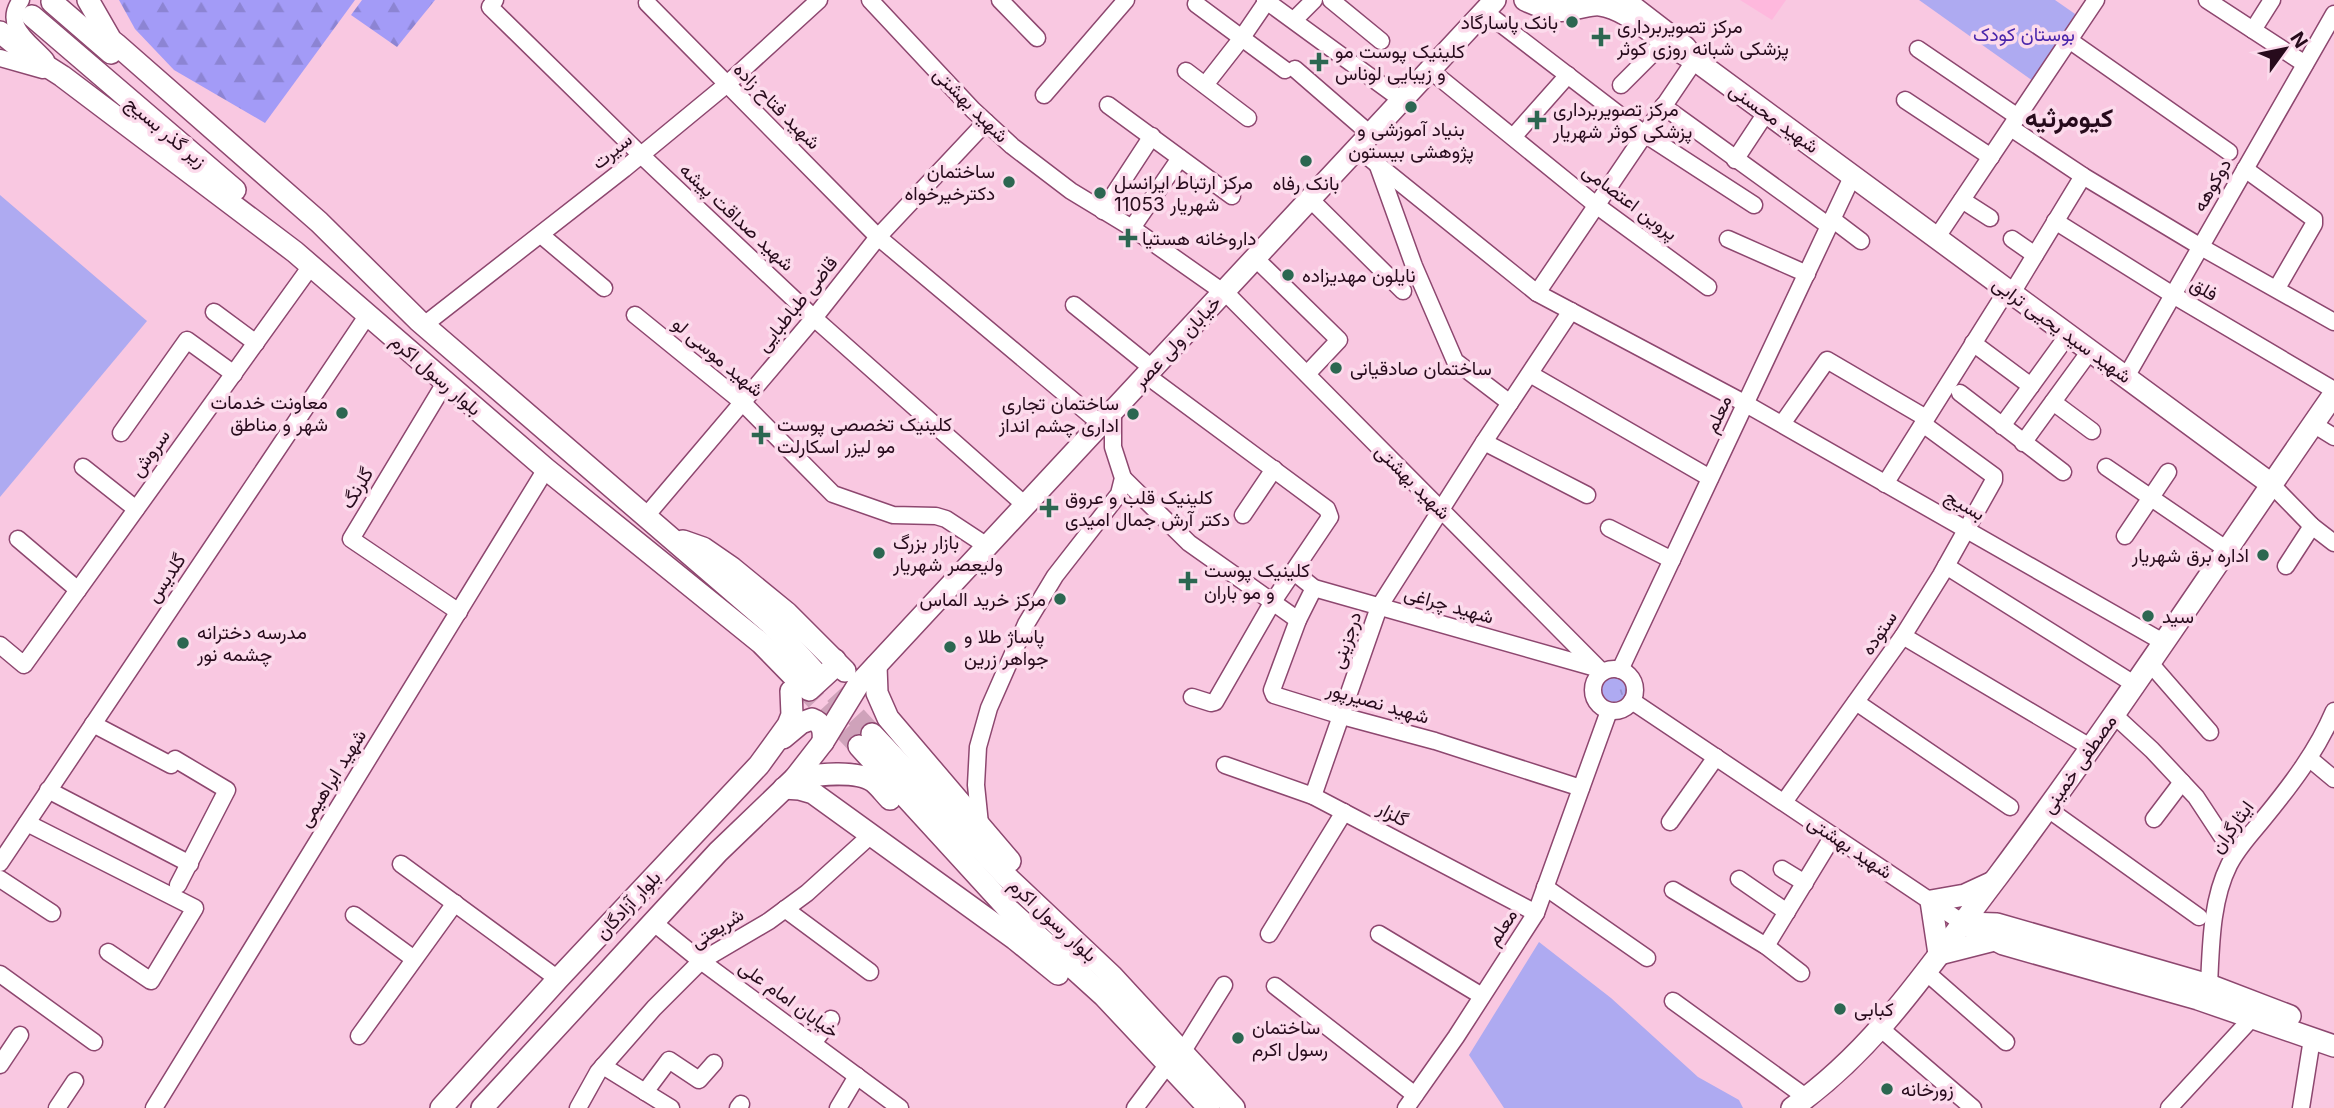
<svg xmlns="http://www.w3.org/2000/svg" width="2334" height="1108" font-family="Inter,Vazirmatn,sans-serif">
  <defs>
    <pattern id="grass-tufts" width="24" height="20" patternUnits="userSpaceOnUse" patternTransform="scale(1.75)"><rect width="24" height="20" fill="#aeaaf1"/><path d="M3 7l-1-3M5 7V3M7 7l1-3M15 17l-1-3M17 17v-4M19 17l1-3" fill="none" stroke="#9691ce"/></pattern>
    <pattern id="forest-firs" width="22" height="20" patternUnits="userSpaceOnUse" patternTransform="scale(1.75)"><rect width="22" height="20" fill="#a39bf7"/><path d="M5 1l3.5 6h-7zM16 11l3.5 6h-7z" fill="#8c84d3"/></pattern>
  </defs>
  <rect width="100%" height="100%" fill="#f9c8e1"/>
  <!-- built -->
  <path fill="#feb8dd" d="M1740 0H1786L1772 20Z"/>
  <!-- grass -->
  <circle fill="url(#grass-tufts)" cx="1615" cy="690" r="15"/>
  <!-- forest -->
  <g fill="url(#forest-firs)">
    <path d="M119 0H355L265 123 174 70 135 29Z"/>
    <path d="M362 0H435L397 47 351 15Z"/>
  </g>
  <!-- green -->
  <g fill="#aeaaf1">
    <path d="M1919 0H2055L2078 16 2033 81Z"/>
    <path d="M0 195 147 321 0 497Z"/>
    <path d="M1539 942 1611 998 1698 1077 1739 1100 1743 1108H1504L1469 1055Z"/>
  </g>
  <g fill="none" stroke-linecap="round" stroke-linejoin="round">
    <!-- major-tunnel -->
    <g stroke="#cfa2ba" stroke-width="21" stroke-dasharray="21 10" stroke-linecap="butt">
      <path d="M814 671 872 734"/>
      <path d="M802 685 859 746"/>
    </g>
    <!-- minor casing -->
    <g stroke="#8d476f" stroke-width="19">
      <g id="minor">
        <path d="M21 0C2 26 29 41 46 60"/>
        <path d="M495 0 490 7 641 155 814 318 1025 505"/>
        <path d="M870 0 973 110 1012 146 1071 191 1132 228 1223 292"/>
        <path d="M1000 0 1037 38"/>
        <path d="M1265 0 1402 100"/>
        <path d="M1331 0 1381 41"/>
        <path d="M2207 0 2305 64"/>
        <path d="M647 3 878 237 1101 424"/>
        <path d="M1196 4 1285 70"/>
        <path d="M1484 11 1643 133 1754 205"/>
        <path d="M1294 20 1314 0"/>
        <path d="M2253 30 2272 0"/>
        <path d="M2069 40 2229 152"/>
        <path d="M1918 49 2018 117"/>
        <path d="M0 58 43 70"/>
        <path d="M1295 69 1370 134"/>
        <path d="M1430 70 1596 205 1708 287"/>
        <path d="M1186 71 1248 118"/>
        <path d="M1205 85 1241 39 1267 1"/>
        <path d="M1621 85 1664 42"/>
        <path d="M1044 95 1126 0"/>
        <path d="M1905 100 1991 157"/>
        <path d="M1108 105 1232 196"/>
        <path d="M1663 106 1829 226"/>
        <path d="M2011 128 2083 176 2201 247 2334 322"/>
        <path d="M1513 137 1568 75"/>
        <path d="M1357 148 1537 293 1746 404 2163 642"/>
        <path d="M1735 160 1766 113"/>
        <path d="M1378 166 1414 266 1455 361 1510 403"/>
        <path d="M2245 169 2314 219V224L2277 288"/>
        <path d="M1310 199 1403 291"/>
        <path d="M1962 200 1990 218"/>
        <path d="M1103 211 1152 136"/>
        <path d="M1832 219 1861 241"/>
        <path d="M2055 221 2173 295 2334 390"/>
        <path d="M1132 228 1180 158"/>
        <path d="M541 235 604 288"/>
        <path d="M1937 237 2096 0"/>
        <path d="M1728 239 1807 274"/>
        <path d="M2012 239 2035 255"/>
        <path d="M1255 258 1339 340 1307 374"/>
        <path d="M1224 291 1602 672"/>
        <path d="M1537 293 1695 60"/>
        <path d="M2012 293 2083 176"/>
        <path d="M1074 305 1152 368"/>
        <path d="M214 312 256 343"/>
        <path d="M635 315 742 402 833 494 893 515 936 516 946 519 987 546"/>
        <path d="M424 325 624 169 726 85 819 0"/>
        <path d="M1973 343 2031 386"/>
        <path d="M1530 374 1710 478"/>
        <path d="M1146 375 1327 509 1330 517 1272 603 1215 702 1211 703 1192 697"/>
        <path d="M2126 377 2334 14"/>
        <path d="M445 383 351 539 459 612"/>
        <path d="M1960 393 2063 472"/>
        <path d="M2053 402 2092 431"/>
        <path d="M1782 424 1827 360 1926 418"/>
        <path d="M2313 424 2334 437"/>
        <path d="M2002 426 2068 335"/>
        <path d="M121 433 187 340 234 374"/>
        <path d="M1484 442 1587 495"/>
        <path d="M2023 443 2090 351"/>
        <path d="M83 467 136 509"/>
        <path d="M2106 467 2226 549"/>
        <path d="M1123 478 1189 543 1298 620"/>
        <path d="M1885 484 2007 290"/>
        <path d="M2271 484 2312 526 2334 543"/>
        <path d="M1243 515 1274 469"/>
        <path d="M646 516 814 318 878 237 986 122"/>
        <path d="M1609 528 1672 560"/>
        <path d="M2125 536 2168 472"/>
        <path d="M18 539 78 590"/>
        <path d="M1946 566 2134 684"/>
        <path d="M2286 566 2312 526"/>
        <path d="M1294 572 1314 588 1596 668"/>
        <path d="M1314 588 1298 620 1272 690 1274 695 1342 716 1435 741 1581 788"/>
        <path d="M1903 636 2090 747"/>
        <path d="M0 645 24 665 311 266"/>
        <path d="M2149 662 2210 732"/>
        <circle cx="1614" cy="690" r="21"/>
        <path d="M1620 670 1853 175"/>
        <path d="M1632 701 1963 923"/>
        <path d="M1856 702 2010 807"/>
        <path d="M2113 714 2152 750 2196 797 2223 838"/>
        <path d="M93 724 171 765 175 759 227 790 178 885"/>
        <path d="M2310 759 2334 779"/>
        <path d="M1225 765 1313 796 1536 913"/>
        <path d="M48 790 190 864"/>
        <path d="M1313 796 1379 607 1484 442 1571 311"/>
        <path d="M1784 802 1903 636 1941 575 1994 480V476L1923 424"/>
        <path d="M2048 809 2199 917"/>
        <path d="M2154 819 2182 782"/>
        <path d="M1670 822 1716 757"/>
        <path d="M27 823 195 908 151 981 108 952"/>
        <path d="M980 824 976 785 978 747 989 708 1026 624 1055 576 1119 494 1123 478 1113 447V411"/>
        <path d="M0 863 367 316"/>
        <path d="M401 864 558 979"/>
        <path d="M1782 869 1805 883"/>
        <path d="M0 879 52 913"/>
        <path d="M1739 879 1787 912"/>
        <path d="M1545 887 1647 958"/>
        <path d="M1673 890 1766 946 1801 973"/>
        <path d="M785 909 870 972"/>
        <path d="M354 915 414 959"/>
        <path d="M654 923 701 961 900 1108"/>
        <path d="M1269 934 1344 812"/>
        <path d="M1379 934 1482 996"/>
        <path d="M1766 946 1833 836"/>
        <path d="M1926 972 2006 1042"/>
        <path d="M0 974 94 1042"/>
        <path d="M2209 985C2211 946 2211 901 2229 865 2238 847 2252 833 2264 818 2291 785 2317 751 2334 711"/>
        <path d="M1275 986 1415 1095"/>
        <path d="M1673 1001 1807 1098"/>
        <path d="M1880 1028 1973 1108"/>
        <path d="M359 1036 455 903"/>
        <path d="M814 1042 831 1019"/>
        <path d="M1183 1051 1224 985"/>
        <path d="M0 1065 20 1035"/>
        <path d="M603 1066 671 1108"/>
        <path d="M645 1092 669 1060 699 1080 714 1063"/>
        <path d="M57 1108 75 1081"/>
        <path d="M154 1108 546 469"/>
        <path d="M578 1108 598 1072 654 1008 701 961 769 921 807 893 871 835"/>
        <path d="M738 1108 741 1104"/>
        <path d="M838 1108 857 1076"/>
        <path d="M1135 1108 1168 1064"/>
        <path d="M1406 1108 1456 1037 1536 913 1609 711"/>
        <path d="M2169 1108 2252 1018"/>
        <path d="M2301 1108 2312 1039"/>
      </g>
    </g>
    <!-- major casing -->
    <g stroke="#8d476f" stroke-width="24">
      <g id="major">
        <path d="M88 0 111 40 116 44 319 222 419 321 773 626 814 671"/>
        <path d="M1525 0C1544 9 1569 18 1585 0"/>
        <path d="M52 2 111 53"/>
        <path d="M1578 8C1584 7 1593 4 1600 5 1629 8 1665 47 1695 60L1685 47 1624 0"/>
        <path d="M32 16 235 190"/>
        <path d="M0 32 26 53 62 76 295 252 546 469 761 643 802 685"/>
        <path d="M1695 60 2271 484"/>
        <path d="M683 541 703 548 732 568 787 613 845 671"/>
        <path d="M876 666 877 693 888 718 1010 861"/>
        <path d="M809 690 833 668 835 660"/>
        <path d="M872 734 1005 875 1112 976 1234 1108"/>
        <path d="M783 738 801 723 812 719C823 723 824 731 823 742"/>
        <path d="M859 746 1008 909 1104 996 1209 1108"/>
        <path d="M795 778C816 775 857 769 874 782 880 787 885 794 890 799"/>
        <path d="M784 788 799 789 813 793 1015 939 1058 974"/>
        <path d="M1991 883 1965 895 1931 901 1939 954 1994 940"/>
        <path d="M1963 923 2003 944 2198 999 2334 1046"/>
        <path d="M1965 923 1997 924 2209 985 2290 1016"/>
        <path d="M441 1108 558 979 759 765 788 725 792 715 791 691"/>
        <path d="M482 1108 718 852 795 778 823 742 858 685 1495 0"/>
        <path d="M1792 1108C1878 1048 1935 958 1998 876 2115 719 2222 555 2334 394"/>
      </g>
    </g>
    <!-- minor -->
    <use href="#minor" stroke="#fff" stroke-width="16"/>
    <!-- major -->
    <use href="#major" stroke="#fff" stroke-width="21"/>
  </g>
  <!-- markers -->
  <g fill="#2c6751" stroke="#fcdbec" stroke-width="2.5">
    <circle cx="1572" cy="22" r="7"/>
    <path d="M1597.5 26.5h7v7h7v7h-7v7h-7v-7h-7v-7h7z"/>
    <path d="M1315.5 51.5h7v7h7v7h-7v7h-7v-7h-7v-7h7z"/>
    <circle cx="1411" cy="107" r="7"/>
    <path d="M1533.5 109.5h7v7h7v7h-7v7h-7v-7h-7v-7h7z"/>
    <circle cx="1306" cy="161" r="7"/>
    <circle cx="1009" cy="182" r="7"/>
    <circle cx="1100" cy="193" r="7"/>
    <path d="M1124.5 227.5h7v7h7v7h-7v7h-7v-7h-7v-7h7z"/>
    <circle cx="1288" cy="275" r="7"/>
    <circle cx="1336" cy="368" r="7"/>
    <circle cx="342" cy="413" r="7"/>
    <circle cx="1133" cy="414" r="7"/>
    <path d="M757.5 424.5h7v7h7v7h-7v7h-7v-7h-7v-7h7z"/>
    <path d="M1045.5 497.5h7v7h7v7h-7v7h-7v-7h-7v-7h7z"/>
    <circle cx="879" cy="553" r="7"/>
    <circle cx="2263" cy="555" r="7"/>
    <path d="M1184.5 570.5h7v7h7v7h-7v7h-7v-7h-7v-7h7z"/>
    <circle cx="1060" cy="599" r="7"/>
    <circle cx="2148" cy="616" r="7"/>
    <circle cx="183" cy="643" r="7"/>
    <circle cx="950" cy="647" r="7"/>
    <circle cx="1840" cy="1009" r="7"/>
    <circle cx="1238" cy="1038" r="7"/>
    <circle cx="1887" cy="1089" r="7"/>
  </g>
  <g text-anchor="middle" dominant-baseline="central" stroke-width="7" stroke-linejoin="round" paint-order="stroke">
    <!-- poi labels -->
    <g font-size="19" fill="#270b1c" stroke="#fcdbec" text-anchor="start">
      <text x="1558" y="22" text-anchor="end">بانک پاسارگاد</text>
      <text x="1617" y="26">مرکز تصویربرداری<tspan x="1617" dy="22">پزشکی شبانه روزی کوثر</tspan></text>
      <text x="1335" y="51">کلینیک پوست مو<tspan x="1335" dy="22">و زیبایی لوناس</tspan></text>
      <text x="1553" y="109">مرکز تصویربرداری<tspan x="1553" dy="22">پزشکی کوثر شهریار</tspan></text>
      <text x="1411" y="129" text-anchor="middle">بنیاد آموزشی و<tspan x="1411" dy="22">پژوهشی بیستون</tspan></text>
      <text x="995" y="171" text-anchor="end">ساختمان<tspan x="995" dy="22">دکترخیرخواه</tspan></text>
      <text x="1114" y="182">مرکز ارتباط ایرانسل<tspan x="1114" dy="22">11053 شهریار</tspan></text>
      <text x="1306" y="183" text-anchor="middle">بانک رفاه</text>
      <text x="1142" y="238">داروخانه هستیا</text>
      <text x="1302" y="275">نایلون مهدیزاده</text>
      <text x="1350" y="368">ساختمان صادقیانی</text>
      <text x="328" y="402" text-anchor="end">معاونت خدمات<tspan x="328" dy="22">شهر و مناطق</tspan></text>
      <text x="1119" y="403" text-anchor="end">ساختمان تجاری<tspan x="1119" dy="22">اداری چشم انداز</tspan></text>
      <text x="777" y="424">کلینیک تخصصی پوست<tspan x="777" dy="22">مو لیزر اسکارلت</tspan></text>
      <text x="1065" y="497">کلینیک قلب و عروق<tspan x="1065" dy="22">دکتر آرش جمال امیدی</tspan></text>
      <text x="893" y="542">بازار بزرگ<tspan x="893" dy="22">ولیعصر شهریار</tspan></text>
      <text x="2249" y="555" text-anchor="end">اداره برق شهریار</text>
      <text x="1204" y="570">کلینیک پوست<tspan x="1204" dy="22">و مو باران</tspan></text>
      <text x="1046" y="599" text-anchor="end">مرکز خرید الماس</text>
      <text x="2162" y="616">سید</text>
      <text x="197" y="632">مدرسه دخترانه<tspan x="197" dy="22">چشمه نور</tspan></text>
      <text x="964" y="636">پاساژ طلا و<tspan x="964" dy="22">جواهر زرین</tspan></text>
      <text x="1854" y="1009">کبابی</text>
      <text x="1252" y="1027">ساختمان<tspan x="1252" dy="22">رسول اکرم</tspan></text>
      <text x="1901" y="1089">زورخانه</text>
    </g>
    <!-- park labels -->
    <g font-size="19" fill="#4925aa" stroke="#fcdbec">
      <text x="2024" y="34">بوستان کودک</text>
    </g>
    <!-- street labels -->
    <g font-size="19" fill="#270b1c" stroke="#fcdbec">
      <text transform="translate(971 105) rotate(45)">شهید بهشتی</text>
      <text transform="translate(777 106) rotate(45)">شهید فتاح زاده</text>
      <text transform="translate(1774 118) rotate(36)">شهید محسنی</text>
      <text transform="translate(166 132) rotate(40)">زیر گذر بسیج</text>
      <text transform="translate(612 151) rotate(-39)">سیرت</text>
      <text transform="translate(2212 185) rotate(-60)">دوکوهه</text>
      <text transform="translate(1630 202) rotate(37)">پروین اعتصامی</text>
      <text transform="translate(737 217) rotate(43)">شهید صداقت پیشه</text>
      <text transform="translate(2204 289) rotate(30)">فلق</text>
      <text transform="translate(797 304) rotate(-51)">قاضی طباطبایی</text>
      <text transform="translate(2062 330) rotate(36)">شهید سید یحیی ترابی</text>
      <text transform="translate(1177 342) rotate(-47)">خیابان ولی عصر</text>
      <text transform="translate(718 357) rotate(40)">شهید موسی لو</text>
      <text transform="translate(436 375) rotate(41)">بلوار رسول اکرم</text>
      <text transform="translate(1718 414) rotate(-65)">معلم</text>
      <text transform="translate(150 453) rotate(-54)">سروش</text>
      <text transform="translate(1413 482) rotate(45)">شهید بهشتی</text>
      <text transform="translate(357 488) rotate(-59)">گلرنگ</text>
      <text transform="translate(1965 505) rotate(30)">بسیج</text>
      <text transform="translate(166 578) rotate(-56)">گلدیس</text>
      <text transform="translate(1449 605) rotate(16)">شهید چراغی</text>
      <text transform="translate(1879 633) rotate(-56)">ستوده</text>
      <text transform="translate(1346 640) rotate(-71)">درجزینی</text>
      <text transform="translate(1378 703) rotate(16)">شهید نصیرپور</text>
      <text transform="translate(2079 764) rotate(-55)">مصطفی خمینی</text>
      <text transform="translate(332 778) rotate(-58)">شهید ابراهیمی</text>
      <text transform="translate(1393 814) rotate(28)">گلزار</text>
      <text transform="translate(2232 827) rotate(-54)">ایثارگران</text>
      <text transform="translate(1850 847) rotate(34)">شهید بهشتی</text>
      <text transform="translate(628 905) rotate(-47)">بلوار آزادگان</text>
      <text transform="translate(1053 920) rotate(43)">بلوار رسول اکرم</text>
      <text transform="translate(1502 927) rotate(-57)">معلم</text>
      <text transform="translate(717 928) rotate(-32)">شریعتی</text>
      <text transform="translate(789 999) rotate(36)">خیابان امام علی</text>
    </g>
    <!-- district labels -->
    <g font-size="26" font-weight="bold" fill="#270b1c" stroke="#fcdbec">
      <text x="2069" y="117">کیومرثیه</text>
    </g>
  </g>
  <!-- north arrow -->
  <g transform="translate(2285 49) rotate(57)" stroke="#fcdbec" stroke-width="5" paint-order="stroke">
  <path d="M0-5L12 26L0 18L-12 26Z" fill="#270b1c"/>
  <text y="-10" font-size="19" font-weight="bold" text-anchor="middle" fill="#270b1c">N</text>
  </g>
</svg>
